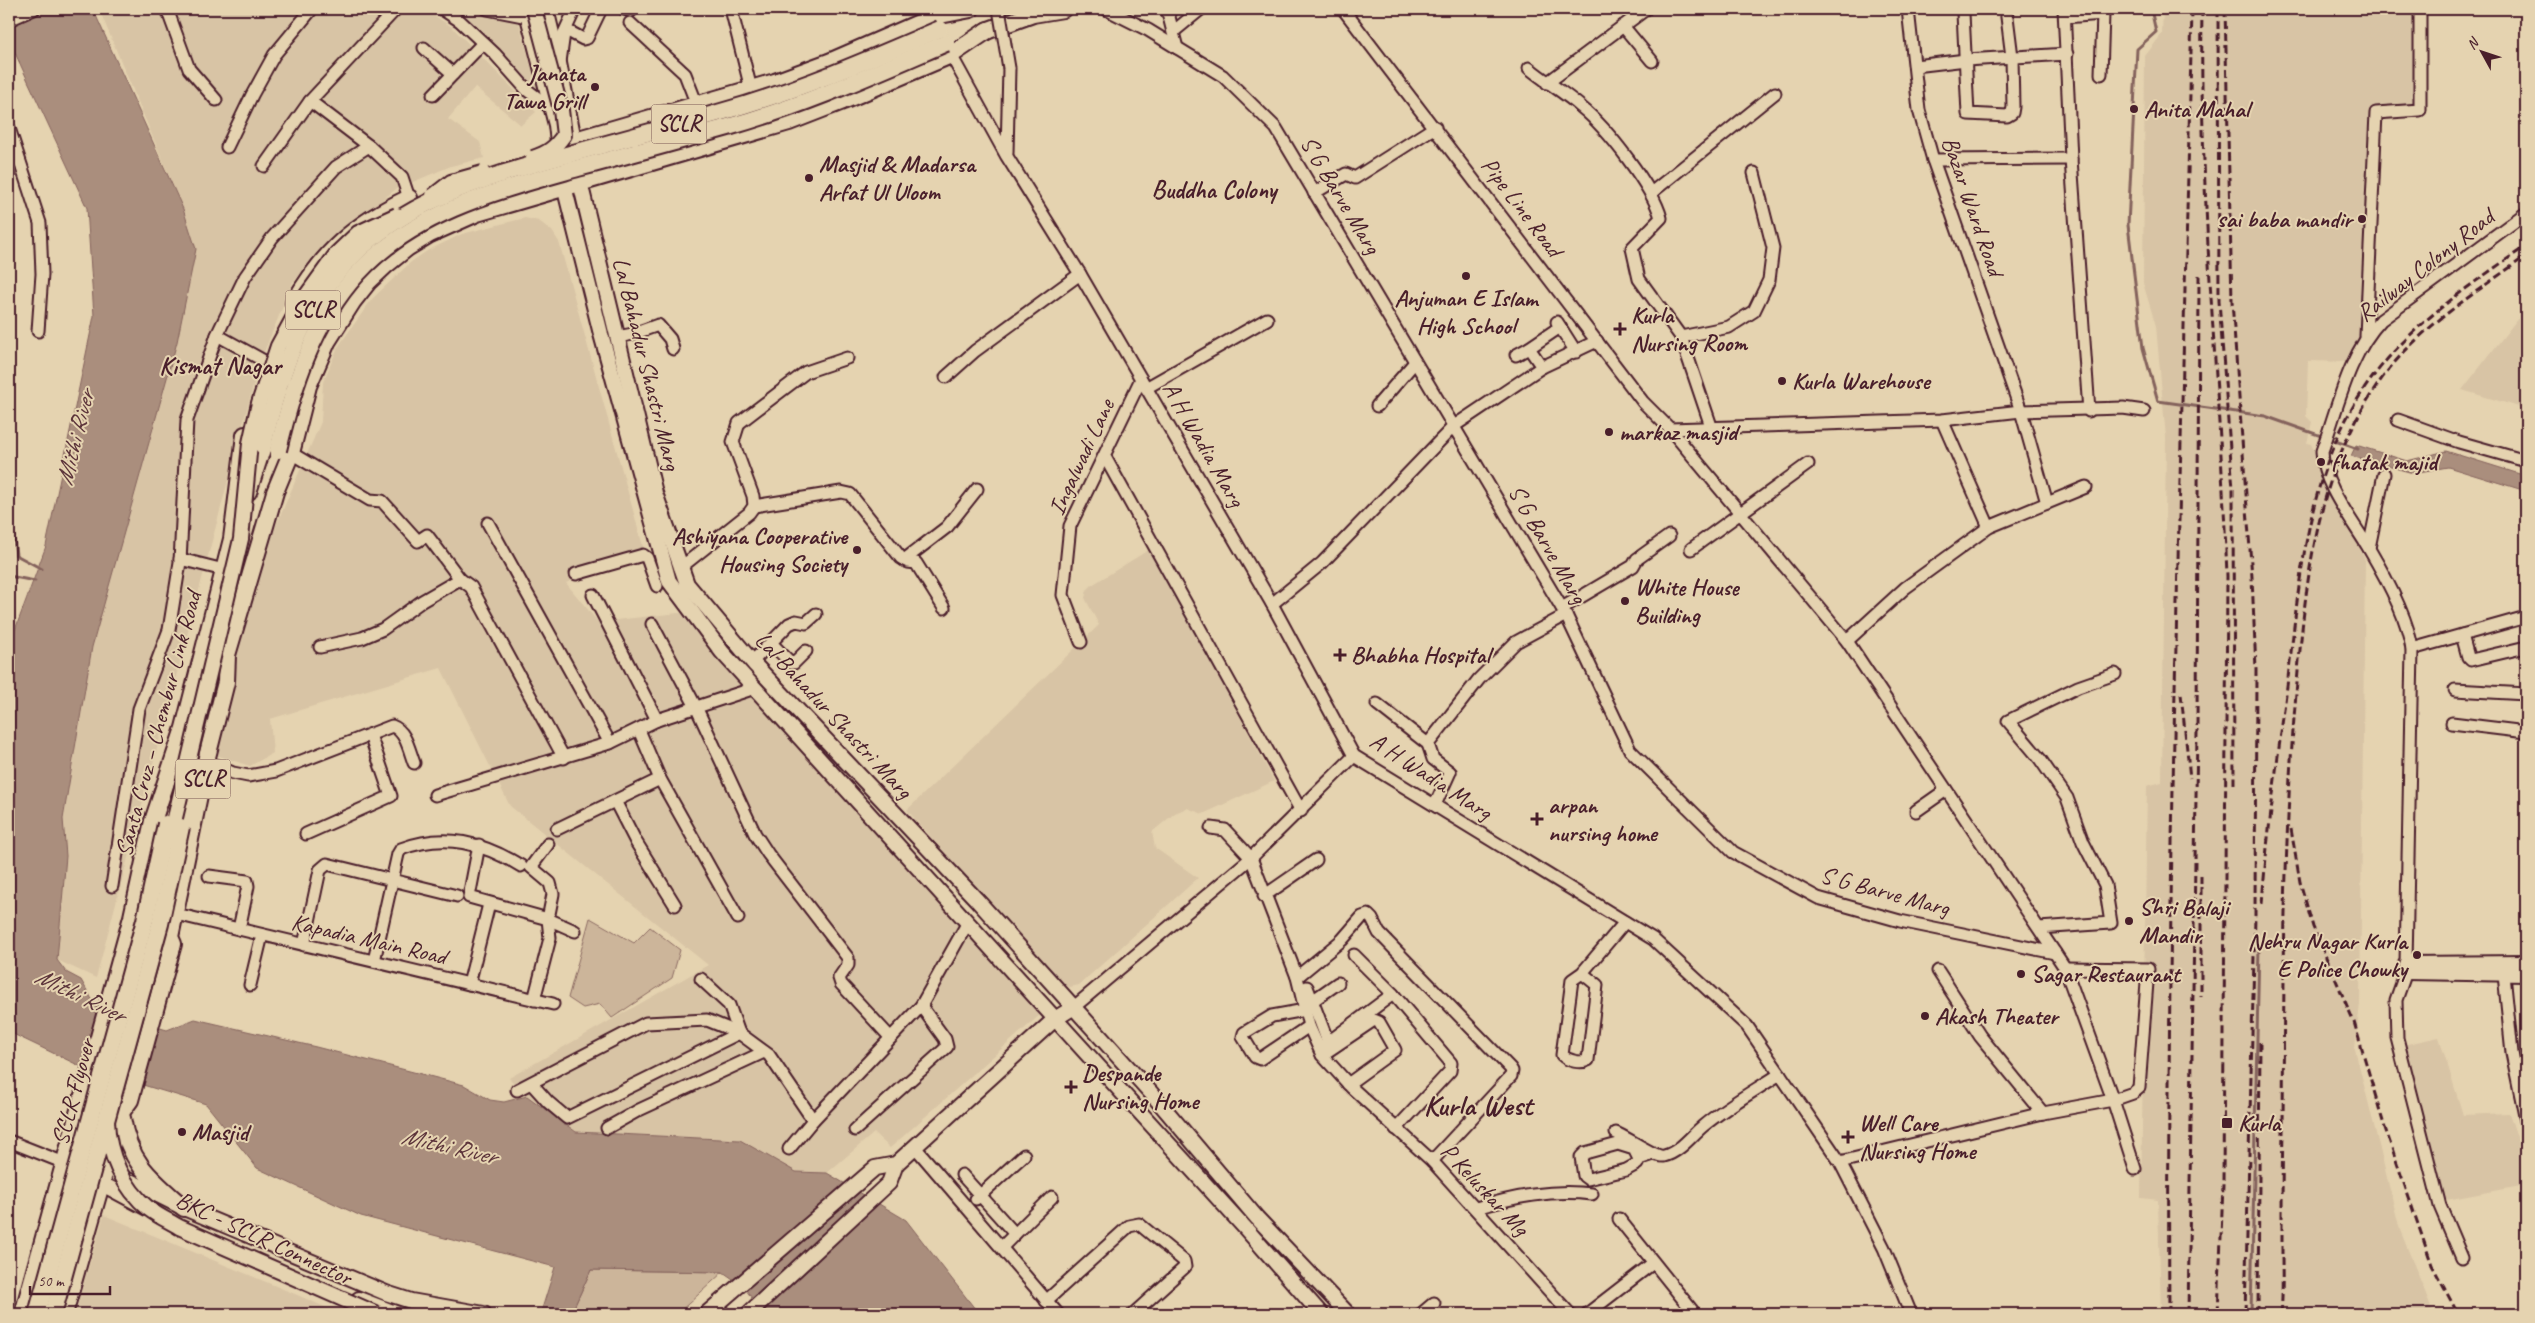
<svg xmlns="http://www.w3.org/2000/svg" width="2535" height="1323" font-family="Caveat,sans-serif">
  <rect width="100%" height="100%" fill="#e5d3b0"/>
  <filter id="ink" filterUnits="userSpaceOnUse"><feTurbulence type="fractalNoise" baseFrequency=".02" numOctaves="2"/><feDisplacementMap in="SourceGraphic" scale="10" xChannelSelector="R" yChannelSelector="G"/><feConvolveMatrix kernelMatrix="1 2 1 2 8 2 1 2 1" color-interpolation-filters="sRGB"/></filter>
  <g filter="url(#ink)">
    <!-- built -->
    <g fill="#d8c4a5">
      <path d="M99 9H424L452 27 536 112 521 125 475 87 448 119 480 142 484 158 451 166 396 189 342 232 293 282 259 364 96 978 57 960 63 819 92 647 195 249 183 209Z"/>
      <path d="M452 9H515L537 87 532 88 483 34Z"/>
      <path d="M2163 9H2416L2414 103 2370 108V196L2360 334 2348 362 2308 361 2306 416 2312 422 2307 443 2311 444 2365 560 2360 1004 2355 1049 2400 1230 2434 1314H2161L2158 1200 2141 1198 2147 786 2162 782 2166 438 2156 326 2143 283 2145 56 2162 34Z"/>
      <path d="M525 218 539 221 552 231 559 242 644 550 566 583 598 622 687 612 1041 1014 890 1148 874 1133 827 1173 796 1172 740 1140 576 1132 527 1096 509 1078 708 965 510 806 441 668 270 719 273 753 250 766 210 753 261 560 321 422 323 382 338 347 372 299 411 262 427 251 462 234Z"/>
      <path d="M2526 308V409L2462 390Z"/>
      <path d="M1150 549 1274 781 1203 814 1187 808 1175 813 1152 832 1155 848 1198 878 1079 985 1070 987 1063 985 907 810 1099 625 1085 598 1087 590 1092 585Z"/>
      <path d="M2439 1037 2463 1115 2509 1113 2526 1164V1185L2446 1200 2403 1045Z"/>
      <path d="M104 1215 295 1294 341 1314H75Z"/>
    </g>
    <!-- green -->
    <g fill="#ccb59a" stroke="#8b6a62">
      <path d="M590 918 634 943 650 927 680 950 672 978 612 1018 600 1004 583 1008 568 998Z"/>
      <path d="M591 1270 723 1272 677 1314H571Z"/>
    </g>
    <!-- water -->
    <g fill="#aa8e7d" stroke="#84625c">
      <path d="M9 9H93L183 209 196 249 177 342 92 647 63 819 66 856 57 960 66 972 81 980 98 1010 167 1030 195 1019 316 1047 464 1085 490 1100 504 1102 527 1096 576 1132 740 1140 796 1172 827 1173 906 1220 979 1314H764L743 1286 723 1272 591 1270 571 1314H547L541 1312 555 1267 361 1216 257 1168 206 1104 80 1066 9 1032V646L46 546 94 316 87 208 9 40V34L15 19Z"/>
      <path d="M2356 445 2407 461 2446 451 2526 476V491L2448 467 2413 473 2351 456Z"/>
    </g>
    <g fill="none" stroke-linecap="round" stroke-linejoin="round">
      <!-- stream -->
      <g stroke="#84625c" stroke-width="3">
        <path d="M2151 9 2156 32 2137 49 2128 225 2143 348 2158 401 2265 416 2358 449"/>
        <path d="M9 496 16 555 42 569"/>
        <path d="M9 576 35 581"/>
        <path d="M2251 1314 2259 946"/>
      </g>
      <!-- minor casing -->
      <g stroke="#4a1f2b" stroke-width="15">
        <g id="minor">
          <path d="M167 9 189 69 216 100"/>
          <path d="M442 9 460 21 495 54 527 90 552 109"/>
          <path d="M487 9 528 17"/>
          <path d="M624 9 631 11"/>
          <path d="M731 9 751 89"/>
          <path d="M1106 9 1148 30 1223 76 1276 128 1566 615 1630 750 1733 852 1818 898 1900 921 2055 953"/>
          <path d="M1167 9 1177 48"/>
          <path d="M1343 9 1643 402 1670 429 1847 641 2065 968 2113 1100 2043 1113 1840 1162"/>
          <path d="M1908 9 1919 110 1933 160 2021 411 2047 503"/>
          <path d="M1966 9 1963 13 1968 114 2007 116 2012 113 2013 107 2012 57 2006 9"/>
          <path d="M2064 9 2071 159 2089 411"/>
          <path d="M2065 17 2103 14 2101 74"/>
          <path d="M9 20 34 9"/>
          <path d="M630 23 685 74 697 105"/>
          <path d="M1623 26 1652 61"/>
          <path d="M566 30 583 39 587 38 601 9"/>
          <path d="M1173 32 1201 9"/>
          <path d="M424 48 453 74"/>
          <path d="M951 55 1006 155 1080 274 1272 604 1354 756 1653 939 1747 1026 1840 1162 1884 1248 1911 1314"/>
          <path d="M560 62 564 33 575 9"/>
          <path d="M1915 66 1966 60 2067 54"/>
          <path d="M1529 68C1546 82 1565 93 1581 107 1607 128 1653 187 1661 218L1632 248 1639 279 1681 337 1712 429"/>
          <path d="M1547 83 1646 9"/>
          <path d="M433 95 483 43"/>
          <path d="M310 101 369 146 402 177 409 198"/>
          <path d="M9 128 40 223 42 274 38 331"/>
          <path d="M227 147 252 95 274 55 312 9"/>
          <path d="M1007 153 1009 68"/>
          <path d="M1933 160 2071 159"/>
          <path d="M264 166 310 101 396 9"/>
          <path d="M1314 193 1346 174 1355 178 1435 127"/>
          <path d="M1651 193 1775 93"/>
          <path d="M1557 322 1576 352"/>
          <path d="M217 335 266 362"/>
          <path d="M2366 336 2376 113 2420 110V9"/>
          <path d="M617 337 633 334 658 325 670 339 673 349"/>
          <path d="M1681 337 1729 327 1754 311 1769 280 1773 248 1754 173"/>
          <path d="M1516 355 1529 348"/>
          <path d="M1542 367 1529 348 1560 327"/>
          <path d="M946 377 975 351 1080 274"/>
          <path d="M1146 388 1267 319"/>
          <path d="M1377 406 1415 362"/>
          <path d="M1942 420 1989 527"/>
          <path d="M2398 420 2459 442 2526 461"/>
          <path d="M1670 429 1942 420 2021 411 2123 408 2144 411"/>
          <path d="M291 453 370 500 382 501 418 541 427 535 460 579"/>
          <path d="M1105 457 1301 811"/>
          <path d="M754 506 841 492 850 494 901 558 908 562 916 563 944 608"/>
          <path d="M488 523 610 743"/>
          <path d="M2369 548 2384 474"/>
          <path d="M1691 549 1808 464"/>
          <path d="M180 559 224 570"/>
          <path d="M904 560 947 527 977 489"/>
          <path d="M680 568 749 513 754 506 753 496 733 442 739 423 806 372 847 358"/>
          <path d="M576 574 643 555 647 558 657 586"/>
          <path d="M593 595 657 720"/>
          <path d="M1272 604 1322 563 1454 426 1542 367 1597 341"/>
          <path d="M1562 608 1633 566 1637 559 1669 536"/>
          <path d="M652 624 697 709 755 834 768 854 848 958V965L839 978 841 984 890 1037"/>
          <path d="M2462 635 2468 657 2471 660 2526 647"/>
          <path d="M1847 641 1905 588 1989 527 2086 487"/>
          <path d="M1081 642 1063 595 1070 526 1141 379"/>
          <path d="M771 643 791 663H794L806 651"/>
          <path d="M320 647 362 638 383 629 422 601 460 579 471 587 564 758"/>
          <path d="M2412 649 2526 617"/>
          <path d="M752 662 789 624 796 621 806 623 816 614"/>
          <path d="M2455 690 2526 694"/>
          <path d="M1377 704 1428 744"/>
          <path d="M2452 723 2526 732"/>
          <path d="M639 730 660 779 738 918"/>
          <path d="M206 761 233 773 248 776 276 771 392 726C406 731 409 750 414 763"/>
          <path d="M435 795 610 743 657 720 755 688"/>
          <path d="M615 801 636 842 675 905"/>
          <path d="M1435 805 1450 772 1433 759 1428 744 1479 679 1516 642 1566 615"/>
          <path d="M1916 811 1946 790"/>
          <path d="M1211 828 1225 830 1251 858 1297 977 1309 1026 1322 1055 1352 1088 1432 1161 1570 1314"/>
          <path d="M557 829 660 779"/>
          <path d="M306 834 391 796 370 735"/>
          <path d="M479 845 469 897 548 919 575 931"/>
          <path d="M209 876 247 881 248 886 239 929"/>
          <path d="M112 886 139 709 169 630 180 562 187 420 217 335 245 277 272 238 336 167 369 146"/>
          <path d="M1264 896 1316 860"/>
          <path d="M176 914 553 1004"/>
          <path d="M2039 928 2111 923 2105 885 2083 842 2067 798 2040 759 2008 721 2078 687 2115 674"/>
          <path d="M304 945 320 870 327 864 457 896"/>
          <path d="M1354 955 1393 994 1451 1063 1450 1071 1396 1129"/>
          <path d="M374 961 398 854 401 849C445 832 483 843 521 866"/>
          <path d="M2406 964 2412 649C2408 618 2384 574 2368 547 2352 520 2322 483 2322 451 2338 407 2348 355 2381 320L2526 213"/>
          <path d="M2503 965 2512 1053 2526 1121"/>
          <path d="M2065 968 2148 969 2139 1088 2133 1093 2113 1100 2135 1169"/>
          <path d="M1938 971 1980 1036 2043 1113"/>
          <path d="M2406 972 2396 1000 2397 1038 2440 1206 2462 1258"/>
          <path d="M1582 973 1572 980 1562 1055C1568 1061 1581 1064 1588 1060L1597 985 1582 973 1625 922"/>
          <path d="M1297 977 1342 940 1362 917 1368 915 1372 919 1379 933 1510 1068 1512 1071 1511 1076 1432 1161"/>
          <path d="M701 979 729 1005 739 1033 769 1055 813 1120"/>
          <path d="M469 984 489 904"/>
          <path d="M250 985 262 935"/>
          <path d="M1307 987 1328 1042"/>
          <path d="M534 1000 550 938 548 919 553 894 550 883 531 867 548 844"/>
          <path d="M1308 1004 1338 983"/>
          <path d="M1074 1007 1251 858 1354 756"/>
          <path d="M1305 1010 1272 1016 1244 1033 1243 1037 1255 1057 1260 1059 1309 1026"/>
          <path d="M1326 1044 1393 994"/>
          <path d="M1322 1055 1374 1020 1379 1022 1395 1050 1348 1084"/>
          <path d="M531 1083 548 1102 567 1118 739 1033"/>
          <path d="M517 1090 646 1023 707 1020 739 1033"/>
          <path d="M607 1128 639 1110 764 1052"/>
          <path d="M855 1130 947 1047 945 1039 921 1006"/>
          <path d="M1616 1133C1626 1137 1656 1158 1664 1156 1680 1152 1692 1135 1703 1126 1727 1106 1754 1091 1780 1074"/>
          <path d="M9 1141 57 1160"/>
          <path d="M915 1147 1058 1314"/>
          <path d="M789 1149 813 1120 921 1006 967 924"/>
          <path d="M1639 1159 1634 1149 1618 1144 1585 1153 1581 1157 1584 1176 1588 1179 1626 1170 1637 1164 1639 1159 1654 1154"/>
          <path d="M962 1175 1015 1234"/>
          <path d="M976 1199 1024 1155"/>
          <path d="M1476 1208C1514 1197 1552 1189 1592 1194"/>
          <path d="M1619 1219 1695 1314"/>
          <path d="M1002 1247 1052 1197"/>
          <path d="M1046 1301 1129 1226 1139 1224 1184 1261 1185 1267 1133 1314"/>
          <path d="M1421 1314 1434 1303"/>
          <path d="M1587 1314 1653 1263"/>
        </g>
      </g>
      <!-- major casing -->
      <g stroke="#4a1f2b" stroke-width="18">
        <g id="major">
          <path d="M526 9 556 125 559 151"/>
          <path d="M546 9 559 63 576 150"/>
          <path d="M578 174 655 493 687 584 755 665 976 899 1152 1094 1257 1218 1348 1314"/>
          <path d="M562 178 601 334 669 581 722 652 1246 1229 1321 1314"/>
          <path d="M2526 963 2406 964V972L2526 974"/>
          <path d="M118 1175 184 1208 386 1293 411 1301 484 1314"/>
          <path d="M93 1179 147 1208"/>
          <path d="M359 1299 398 1314"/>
          <path d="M706 1314 875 1168 896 1164 1055 1019 1074 1007"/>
          <path d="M748 1314 889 1183 896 1164"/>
        </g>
      </g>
      <!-- highway casing -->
      <g stroke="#4a1f2b" stroke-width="20">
        <g id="highway">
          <path d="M986 31 1033 14 1063 9"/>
          <path d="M558 145 775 82 829 62 935 16 971 9"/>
          <path d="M294 303C323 252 356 223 409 198"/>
          <path d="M248 492 263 446"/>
          <path d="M181 827 192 785"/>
          <path d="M122 1118C129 1163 151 1179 184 1208"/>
          <path d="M23 1314 132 917 153 821 184 728 232 539 245 435"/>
          <path d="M64 1314 122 1111 130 1100 173 944 170 937 206 761 226 682 227 655 275 492 291 453 308 386 327 342 353 301 368 282 386 265 407 248 430 234 477 213 789 122 843 101 951 55 988 30"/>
        </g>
      </g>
      <!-- minor -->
      <use href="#minor" stroke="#e5d3b0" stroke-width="11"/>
      <!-- major -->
      <use href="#major" stroke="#e5d3b0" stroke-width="14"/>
      <!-- highway -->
      <use href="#highway" stroke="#e5d3b0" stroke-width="16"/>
      <!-- rail -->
      <g stroke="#4a1f2b" stroke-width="3" stroke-dasharray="8 4" stroke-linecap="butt">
        <path d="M2202 9C2199 199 2220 387 2227 576L2223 1185 2218 1314"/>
        <path d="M2218 9 2219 301 2233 489 2234 784"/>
        <path d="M2225 9 2232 301 2252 577 2256 670 2255 916 2245 1314"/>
        <path d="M2181 694 2190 778"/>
        <path d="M2291 829 2300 882 2313 927 2354 1022 2384 1125 2432 1265 2458 1314"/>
        <path d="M2201 875V997"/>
        <path d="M2262 904C2267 834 2277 764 2286 694 2300 585 2304 469 2372 378 2414 322 2470 285 2526 246"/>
        <path d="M2169 1314C2166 879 2182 444 2192 9"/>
        <path d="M2188 1314 2197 732 2199 275"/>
        <path d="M2258 1314 2260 1039"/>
        <path d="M2281 1314C2283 1293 2282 1272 2282 1251 2282 1211 2282 1171 2283 1131 2284 981 2283 832 2297 683 2306 579 2316 476 2376 387 2412 332 2474 294 2526 256"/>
      </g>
      <!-- minor-bridge casing -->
      <g stroke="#4a1f2b" stroke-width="15" stroke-linecap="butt">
        <path id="minor-bridge" d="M999 9 1009 68"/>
      </g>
      <!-- major-bridge casing -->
      <g stroke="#4a1f2b" stroke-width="18" stroke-linecap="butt">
        <g id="major-bridge">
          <path d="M533 158C548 153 555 148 564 135L561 110 534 9"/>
          <path d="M433 196 451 182 483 173"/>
          <path d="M170 839 241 539 250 443 259 403 278 346 303 300 337 253 358 233 397 215"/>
          <path d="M107 1121C108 1154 123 1188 149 1209 158 1216 169 1221 179 1227L377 1314"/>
        </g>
      </g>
      <!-- highway-bridge casing -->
      <g stroke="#4a1f2b" stroke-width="20" stroke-linecap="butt">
        <g id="highway-bridge">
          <path d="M263 446C278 380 299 315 346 263 405 197 496 175 577 152 625 139 673 126 721 112 797 91 868 60 940 29"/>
          <path d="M278 450C293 386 313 322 358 273 415 211 500 190 578 168 628 155 678 141 728 127 803 106 874 74 946 43"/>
          <path d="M37 1314 145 920 166 824"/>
          <path d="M53 1314 160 924 181 827"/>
        </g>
      </g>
      <!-- minor-bridge -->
      <use href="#minor-bridge" stroke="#e5d3b0" stroke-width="11"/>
      <!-- major-bridge -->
      <use href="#major-bridge" stroke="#e5d3b0" stroke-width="14"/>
      <!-- highway-bridge -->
      <use href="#highway-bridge" stroke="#e5d3b0" stroke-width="16"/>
    </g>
  </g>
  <!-- markers -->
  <g fill="#4a1f2b" stroke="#e5d3b0" stroke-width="2">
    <circle cx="595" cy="87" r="5"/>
    <circle cx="2134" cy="109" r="5"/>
    <circle cx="809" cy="178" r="5"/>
    <circle cx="2362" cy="219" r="5"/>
    <circle cx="1466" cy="276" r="5"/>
    <path d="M1617.5 321.5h5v5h5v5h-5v5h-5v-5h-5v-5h5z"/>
    <circle cx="1782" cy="381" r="5"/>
    <circle cx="1609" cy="432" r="5"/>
    <circle cx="2321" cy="462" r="5"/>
    <circle cx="857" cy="550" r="5"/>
    <circle cx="1625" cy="601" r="5"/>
    <path d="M1337.5 647.5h5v5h5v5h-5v5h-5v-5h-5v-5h5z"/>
    <path d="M1534.5 811.5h5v5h5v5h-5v5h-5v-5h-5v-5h5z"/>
    <circle cx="2129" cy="921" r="5"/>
    <circle cx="2417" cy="955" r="5"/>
    <circle cx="2021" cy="974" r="5"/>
    <circle cx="1925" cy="1016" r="5"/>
    <path d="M1068.5 1079.5h5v5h5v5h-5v5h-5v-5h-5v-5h5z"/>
    <rect x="2221" y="1117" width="12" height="12" rx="2.5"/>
    <circle cx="182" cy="1132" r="5"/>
    <path d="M1845.5 1129.5h5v5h5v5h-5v5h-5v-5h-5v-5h5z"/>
  </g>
  <g text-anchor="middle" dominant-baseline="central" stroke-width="4" stroke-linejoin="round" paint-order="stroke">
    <!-- shield labels -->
    <g fill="#e5d3b0" stroke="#785553" stroke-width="1">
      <rect x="651.5" y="104.5" width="55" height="39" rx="4"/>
      <rect x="285.5" y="290.5" width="55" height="39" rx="4"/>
      <rect x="175.5" y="759.5" width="55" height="39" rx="4"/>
    </g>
    <g font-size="22" font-weight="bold" fill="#4a1f2b">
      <text x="679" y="124">SCLR</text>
      <text x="313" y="310">SCLR</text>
      <text x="203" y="779">SCLR</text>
    </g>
    <!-- poi labels -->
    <g font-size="24" font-weight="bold" fill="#4a1f2b" stroke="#e5d3b0" text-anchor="start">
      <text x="585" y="73" text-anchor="end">Janata<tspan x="585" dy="28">Tawa Grill</tspan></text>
      <text x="2144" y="109">Anita Mahal</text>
      <text x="819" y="164">Masjid &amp; Madarsa<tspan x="819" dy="28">Arfat Ul Uloom</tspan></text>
      <text x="2352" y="219" text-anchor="end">sai baba mandir</text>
      <text x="1466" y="298" text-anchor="middle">Anjuman E Islam<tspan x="1466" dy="28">High School</tspan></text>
      <text x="1631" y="315">Kurla<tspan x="1631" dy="28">Nursing Room</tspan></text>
      <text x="1792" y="381">Kurla Warehouse</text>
      <text x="1619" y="432">markaz masjid</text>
      <text x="2331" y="462">fhatak majid</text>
      <text x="847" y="536" text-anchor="end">Ashiyana Cooperative<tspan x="847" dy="28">Housing Society</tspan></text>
      <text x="1635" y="587">White House<tspan x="1635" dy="28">Building</tspan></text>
      <text x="1351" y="655">Bhabha Hospital</text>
      <text x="1548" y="805">arpan<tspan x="1548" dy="28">nursing home</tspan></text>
      <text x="2139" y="907">Shri Balaji<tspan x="2139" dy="28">Mandir</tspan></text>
      <text x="2407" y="941" text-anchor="end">Nehru Nagar Kurla<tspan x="2407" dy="28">E Police Chowky</tspan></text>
      <text x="2031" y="974">Sagar Restaurant</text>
      <text x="1935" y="1016">Akash Theater</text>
      <text x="1082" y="1073">Despande<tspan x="1082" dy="28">Nursing Home</tspan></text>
      <text x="1859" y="1123">Well Care<tspan x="1859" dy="28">Nursing Home</tspan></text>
      <text x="2238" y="1123">Kurla</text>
      <text x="192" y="1132">Masjid</text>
    </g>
    <!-- street labels -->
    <g font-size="24" fill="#4a1f2b" stroke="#e5d3b0">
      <text transform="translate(1341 195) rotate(59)">S G Barve Marg</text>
      <text transform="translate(1973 206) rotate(71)">Bazar Ward Road</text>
      <text transform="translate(1522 207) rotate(53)">Pipe Line Road</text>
      <text transform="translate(2425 265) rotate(-38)">Railway Colony Road</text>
      <text transform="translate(647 364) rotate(76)">Lal Bahadur Shastri Marg</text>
      <text transform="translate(1204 444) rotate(60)">A H Wadia Marg</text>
      <text transform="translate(1081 457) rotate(-65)">Ingalwadi Lane</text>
      <text transform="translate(1548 544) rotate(60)">S G Barve Marg</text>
      <text transform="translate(834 715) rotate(47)">Lal Bahadur Shastri Marg</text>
      <text transform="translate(158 724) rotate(-75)">Santa Cruz – Chembur Link Road</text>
      <text transform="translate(1431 776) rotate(33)">A H Wadia Marg</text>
      <text transform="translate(1885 891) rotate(15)">S G Barve Marg</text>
      <text transform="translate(369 939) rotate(13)">Kapadia Main Road</text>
      <text transform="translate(73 1092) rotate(-75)">SCLR Flyover</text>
      <text transform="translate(1485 1189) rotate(47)">P Keluskar Mg</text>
      <text transform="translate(264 1238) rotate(25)">BKC - SCLR Connector</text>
    </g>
    <!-- neighbourhood labels -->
    <g font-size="25" font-weight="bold" fill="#4a1f2b" stroke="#e5d3b0">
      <text x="1214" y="190">Buddha Colony</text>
      <text x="220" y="366">Kismat Nagar</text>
    </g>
    <!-- water labels -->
    <g font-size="25" font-style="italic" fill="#5d353b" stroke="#e5d3b0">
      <text transform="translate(75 438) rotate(-76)">Mithi River</text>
      <text transform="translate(80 995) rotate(26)">Mithi River</text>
      <text transform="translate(449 1146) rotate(13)">Mithi River</text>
    </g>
    <!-- district labels -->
    <g font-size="29" font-weight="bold" fill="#4a1f2b" stroke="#e5d3b0">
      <text x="1478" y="1105">Kurla West</text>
    </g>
  </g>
  <!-- margin -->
  <rect width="2535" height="1323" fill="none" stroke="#e5d3b0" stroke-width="30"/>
  <rect x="15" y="15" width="2505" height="1293" fill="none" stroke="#4a1f2b" stroke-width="2" filter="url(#ink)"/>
  <!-- north arrow -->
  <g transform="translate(2482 52) rotate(310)" stroke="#e5d3b0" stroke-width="4" paint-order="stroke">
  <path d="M0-4L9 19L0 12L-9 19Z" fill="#4a1f2b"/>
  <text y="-8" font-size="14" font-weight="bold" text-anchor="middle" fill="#4a1f2b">N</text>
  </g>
  <!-- scale -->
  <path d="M30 1286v8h80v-8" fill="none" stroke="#4a1f2b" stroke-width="2.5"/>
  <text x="38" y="1286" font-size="15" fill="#4a1f2b" stroke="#e5d3b0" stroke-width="4" paint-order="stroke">50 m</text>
</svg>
